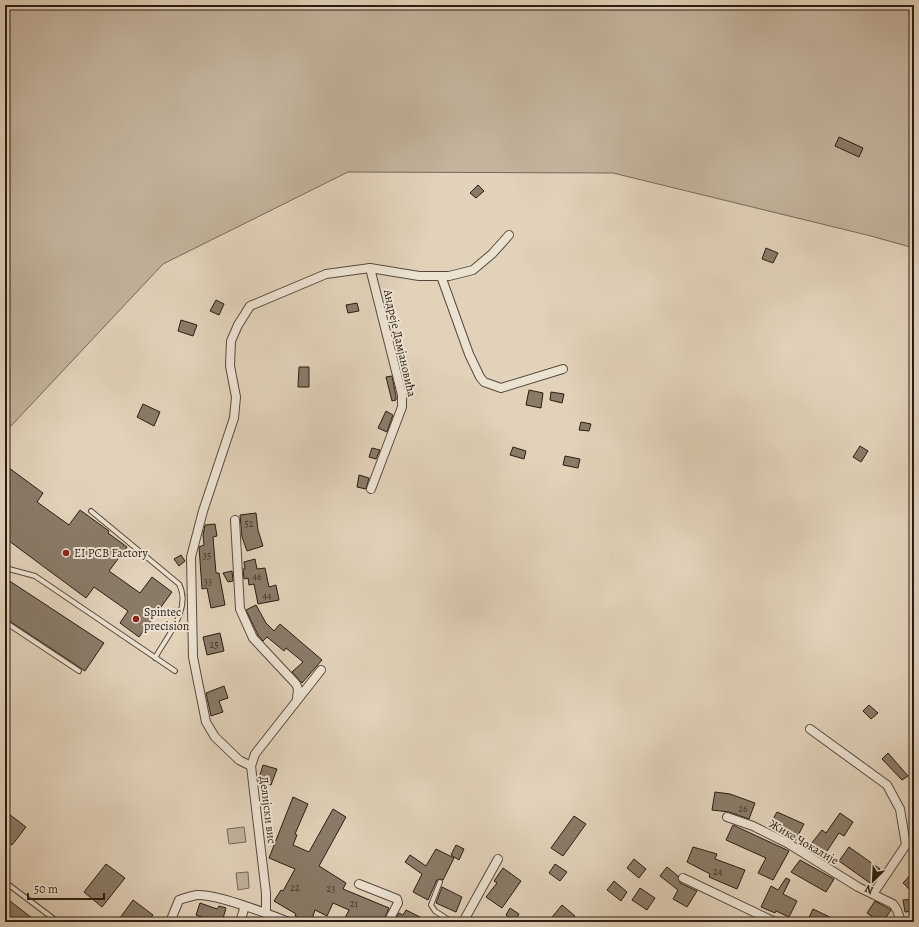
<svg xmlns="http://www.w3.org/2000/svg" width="919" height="927" font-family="Alegreya,serif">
  <rect width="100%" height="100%" fill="#e2d2ba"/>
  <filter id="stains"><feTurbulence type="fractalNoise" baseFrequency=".005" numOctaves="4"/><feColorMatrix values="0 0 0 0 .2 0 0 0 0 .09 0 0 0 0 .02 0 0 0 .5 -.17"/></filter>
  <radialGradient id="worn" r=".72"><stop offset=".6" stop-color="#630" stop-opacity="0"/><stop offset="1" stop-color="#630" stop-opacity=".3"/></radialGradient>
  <!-- green -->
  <g fill="#c3b39d" stroke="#766858">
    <path d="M5 5H914V248L871 236 613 173 348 172 163 264 11 426 5 423Z"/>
    <path d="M244 827 246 842 229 844 227 829Z"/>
    <path d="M248 872 249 888 238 890 236 873Z"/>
  </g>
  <!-- building -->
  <g fill="#8a7b69" stroke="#2a1d12">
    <path d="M839 137 863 148 859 157 835 146Z"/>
    <path d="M478 185 484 191 476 198 470 193Z"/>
    <path d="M766 248 778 253 773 263 762 259Z"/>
    <path d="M216 300 224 304 219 315 210 311Z"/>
    <path d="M357 303 359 311 348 313 346 305Z"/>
    <path d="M181 320 197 325 193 336 178 331Z"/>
    <path d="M299 367H309V387H298Z"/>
    <path d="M392 376 396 396V400L392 401 386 377Z"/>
    <path d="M529 390 543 393 541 408 526 405Z"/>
    <path d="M551 392 564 394 562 403 550 400Z"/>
    <path d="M143 404 160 412 154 426 137 417Z"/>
    <path d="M386 411 393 415 387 432 378 428Z"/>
    <path d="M581 422 591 424 589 431 579 430Z"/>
    <path d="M860 446 868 451 861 462 853 457Z"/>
    <path d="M513 447 526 451 524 459 510 455Z"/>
    <path d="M372 448 380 450 376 459 369 457Z"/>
    <path d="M565 456 580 459 578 468 563 465Z"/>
    <path d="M5 465 43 493 37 502 69 525 80 510 109 531 108 533 127 547 109 571 140 593 152 577 172 592 139 637 120 623 128 611 94 587 86 598 5 538V527L9 522 5 520Z"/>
    <path d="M359 475 369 478 366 489 357 487Z"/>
    <path d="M256 513 258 530 263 546 247 551 242 537 240 515Z"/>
    <path d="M215 524 217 536 213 537 216 573H219L225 605 211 608 207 588 202 589 199 547 204 545 203 535 205 525Z"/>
    <path d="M181 555 185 561 179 566 174 559Z"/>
    <path d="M255 559 257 569 265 568 269 587 276 585 279 600 258 604 254 584 249 585 248 578 244 579 243 569H245L244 562Z"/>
    <path d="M232 571 233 581 228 582 223 573Z"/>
    <path d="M5 578 104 643 85 671 5 618Z"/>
    <path d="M256 605 266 623 274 631 280 624 322 660 302 683 292 672 303 662 286 648 284 651 267 637 263 641 258 635 246 610Z"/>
    <path d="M220 633 224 651 207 655 203 637Z"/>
    <path d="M224 686 228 698 219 701 223 712 211 716 206 693Z"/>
    <path d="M869 705 878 713 871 719 863 711Z"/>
    <path d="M888 753 908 776 902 780 882 759Z"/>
    <path d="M263 765 277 769 271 785 258 781Z"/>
    <path d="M715 792 730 794 755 803 749 819 729 812 712 810Z"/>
    <path d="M293 797 308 804 295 834 297 835 293 845 309 852 333 809 346 817 319 866 346 883 343 889 389 908 383 922H353L345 918 349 910 333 903 327 916 315 910 311 922 295 916 296 914 274 901 281 890 283 891 295 869 269 858Z"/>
    <path d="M5 811 26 827 12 845 5 840Z"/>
    <path d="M777 812 804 824 795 841 768 828Z"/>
    <path d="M840 813 853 822 844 836 839 833 825 854 811 844 822 830 826 833Z"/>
    <path d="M574 816 586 824 563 856 551 848Z"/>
    <path d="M733 825 789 851 773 880 758 873 766 858 726 840Z"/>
    <path d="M456 845 464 849 459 860 451 855Z"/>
    <path d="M693 847 717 854 715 859 745 870 737 889 709 877 710 874 687 862Z"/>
    <path d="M849 847 880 869 870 883 839 861Z"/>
    <path d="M436 849 454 858 443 880 440 879 437 880 428 900 413 892 422 874 405 862 410 855 426 866Z"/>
    <path d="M634 859 646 869 639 878 627 868Z"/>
    <path d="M800 860 834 879 826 892 791 872Z"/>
    <path d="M106 864 125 878 102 907 84 892Z"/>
    <path d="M555 864 567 872 560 881 549 873Z"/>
    <path d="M667 867 678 876 680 883 697 891 687 907 673 899 678 890 660 876Z"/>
    <path d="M503 868 521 881 502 908 486 897 497 883 494 881Z"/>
    <path d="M914 871V894L903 883Z"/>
    <path d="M786 878 790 880 783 894 797 901 789 917 776 911 775 913 761 907 771 886 778 890Z"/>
    <path d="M614 881 627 892 621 901 607 890Z"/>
    <path d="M442 887 462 897 456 912 436 903Z"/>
    <path d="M640 888 655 898 647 910 632 900Z"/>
    <path d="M5 897 37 922H5Z"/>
    <path d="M914 899V911L905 912 903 900Z"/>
    <path d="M133 900 153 915 148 922H117Z"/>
    <path d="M875 901 891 910 883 922H880L867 913Z"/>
    <path d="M200 903 217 909 219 906 226 908 222 922H215L196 915Z"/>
    <path d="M562 905 575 916 570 922H548Z"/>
    <path d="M510 908 519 914 515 921 506 915Z"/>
    <path d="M813 909 840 922H807Z"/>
    <path d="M406 910 430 922H394L399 913 403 915Z"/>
  </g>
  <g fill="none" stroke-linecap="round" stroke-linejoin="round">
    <!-- lane casing -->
    <g stroke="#584a3c" stroke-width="6">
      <g id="lane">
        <path d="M91 511 179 584C192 609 167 636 155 658"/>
        <path d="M5 568 35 576 175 671"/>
        <path d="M5 622 79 671"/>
        <path d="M5 882 58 922"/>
        <path d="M440 882 431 905 435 911 452 922"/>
      </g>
    </g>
    <!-- street casing -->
    <g stroke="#584a3c" stroke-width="10">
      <g id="street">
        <path d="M370 268 402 395V407L371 489"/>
        <path d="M441 276 469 354 480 377 484 382 501 388 563 369"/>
        <path d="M235 520 240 609 253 638 296 684 298 689 297 699"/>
        <path d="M810 729 887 785 900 809 906 845 873 894"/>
        <path d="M251 766 239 760 215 737 206 722 193 657 191 557 203 511 234 418 236 397 230 366 231 341 238 325 250 306 326 274 370 268 419 276H449L473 270 492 254 509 235"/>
        <path d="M727 817 753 826 789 844 858 887 893 904 897 910 901 922"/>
        <path d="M683 878 775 922"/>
        <path d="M359 884 397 899 398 903 388 922"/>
        <path d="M266 913V893L251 766 255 754 321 670"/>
        <path d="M170 922 179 900C185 898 191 896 197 895 218 894 268 914 289 922"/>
        <path d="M240 922 245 906"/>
        <path d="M463 922 498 859"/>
      </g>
    </g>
    <!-- lane -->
    <use href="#lane" stroke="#ece2d2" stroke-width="4"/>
    <!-- street -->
    <use href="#street" stroke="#ece2d2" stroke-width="8"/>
  </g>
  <!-- markers -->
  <g fill="#8f2418" stroke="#ece2d2" stroke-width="1.5">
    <circle cx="66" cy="553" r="4"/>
    <circle cx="136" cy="619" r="4"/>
  </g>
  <g text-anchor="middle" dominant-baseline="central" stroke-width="4" stroke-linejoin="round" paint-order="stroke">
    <!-- number labels -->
    <g font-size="10" fill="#423428">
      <text x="249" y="523">52</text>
      <text x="207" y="555">35</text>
      <text x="257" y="576">46</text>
      <text x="208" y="581">33</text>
      <text x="267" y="595">44</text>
      <text x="214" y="644">25</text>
      <text x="743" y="808">26</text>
      <text x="718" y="871">24</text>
      <text x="295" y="887">22</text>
      <text x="331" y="888">23</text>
      <text x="354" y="903">21</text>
    </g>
    <!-- street labels -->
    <g font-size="12" fill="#2a1d12" stroke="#ece2d2">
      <text transform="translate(400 343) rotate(77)">Андреје Дамјановића</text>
      <text transform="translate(268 810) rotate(83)">Делијски вис</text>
      <text transform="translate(804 842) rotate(30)">Жике Чокалије</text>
    </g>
    <!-- poi labels -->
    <g font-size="12" fill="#2a1d12" stroke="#ece2d2" text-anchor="start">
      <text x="74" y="553">EI PCB Factory</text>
      <text x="144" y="612">Spintec<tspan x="144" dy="14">precision</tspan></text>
    </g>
  </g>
  <!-- margin -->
  <rect width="919" height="927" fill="none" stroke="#e2d2ba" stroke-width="20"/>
  <rect x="6" y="6" width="907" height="915" fill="none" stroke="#2a1d12" stroke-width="2"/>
  <rect x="10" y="10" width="899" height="907" fill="none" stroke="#2a1d12"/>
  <!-- north arrow -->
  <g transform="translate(873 881) rotate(204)" stroke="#ece2d2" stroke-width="3" paint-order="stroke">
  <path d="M0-3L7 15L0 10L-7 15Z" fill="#2a1d12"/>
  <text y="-6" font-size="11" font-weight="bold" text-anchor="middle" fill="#2a1d12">N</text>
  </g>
  <!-- scale -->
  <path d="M28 893v6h76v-6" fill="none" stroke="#2a1d12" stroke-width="2"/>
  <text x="34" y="893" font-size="12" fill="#2a1d12" stroke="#ece2d2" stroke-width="3" paint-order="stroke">50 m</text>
  <rect width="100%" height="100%" filter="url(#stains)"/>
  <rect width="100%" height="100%" fill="url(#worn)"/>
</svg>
